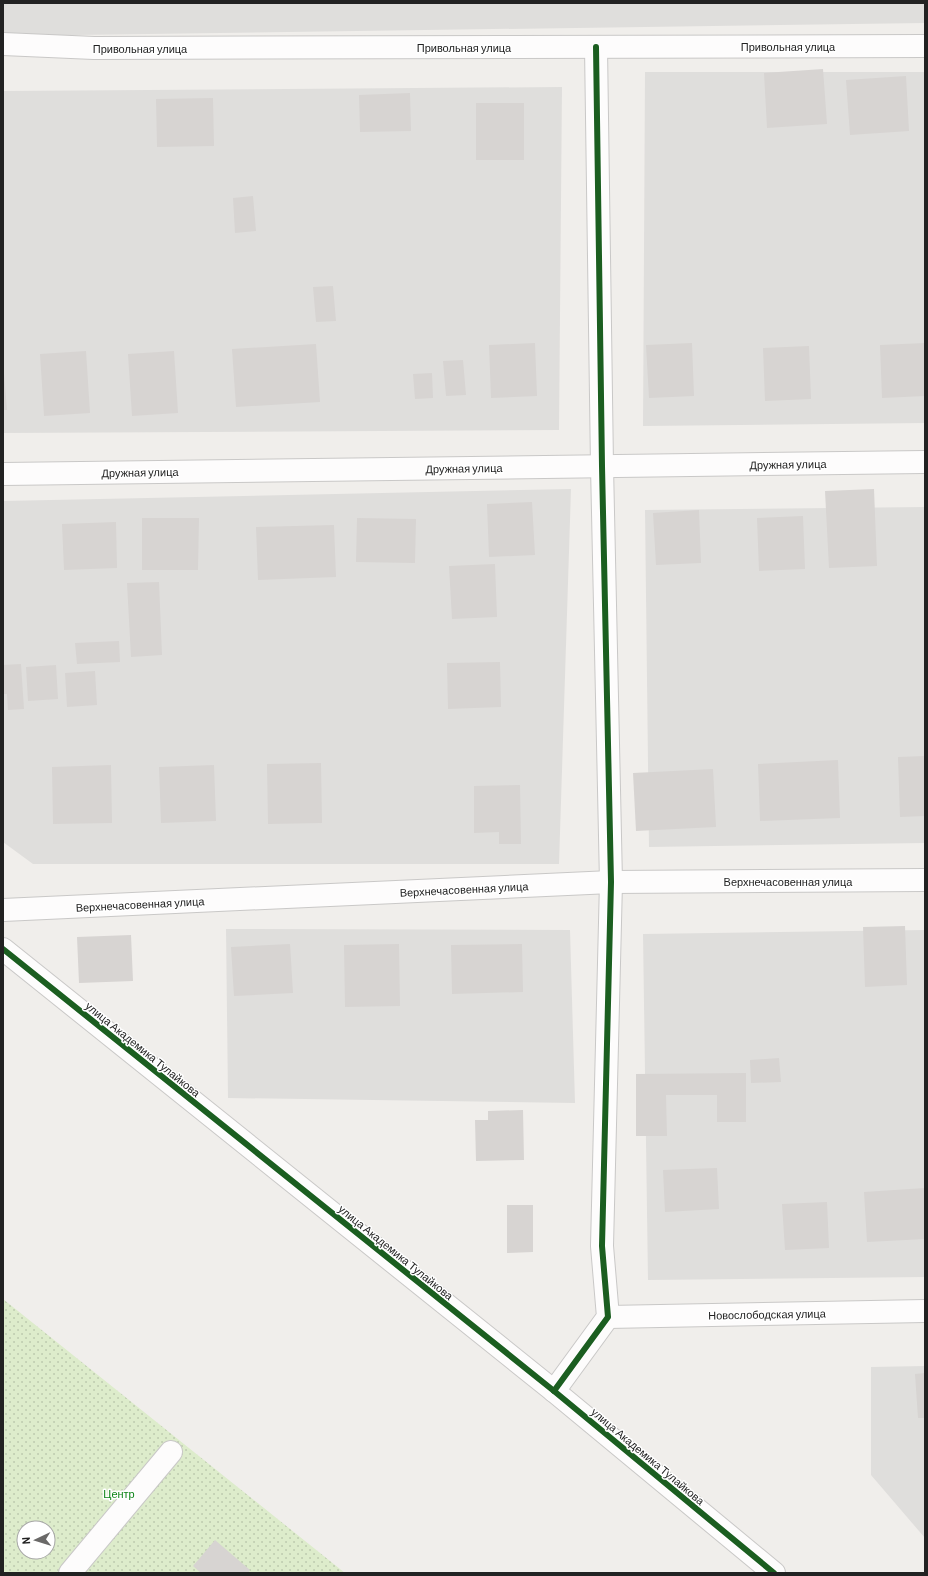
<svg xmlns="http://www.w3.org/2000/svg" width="928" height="1576" font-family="Barlow,sans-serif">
  <defs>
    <pattern id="grass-dots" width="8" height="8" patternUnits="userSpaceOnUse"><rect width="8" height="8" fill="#ddeccb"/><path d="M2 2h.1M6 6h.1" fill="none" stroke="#bdcaae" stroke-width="1.8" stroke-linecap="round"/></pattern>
  </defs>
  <rect width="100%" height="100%" fill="#f0eeeb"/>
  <!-- residential -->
  <g fill="#dfdedc">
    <path d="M3 3H925V23L3 36Z"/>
    <path d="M645 72H925V423L643 426Z"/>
    <path d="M562 87 559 430 3 433V91Z"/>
    <path d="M571 489 559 864H33L3 842V501Z"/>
    <path d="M925 507V843L649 847 645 510Z"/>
    <path d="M226 929 570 930 575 1103 228 1098Z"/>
    <path d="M925 930V1277L648 1280 643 934Z"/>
    <path d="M925 1366V1538L871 1475V1367Z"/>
  </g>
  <!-- grass -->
  <path fill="url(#grass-dots)" fill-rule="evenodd" d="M3 1299 345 1573H3ZM24 1528H48V1552H24Z"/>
  <!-- building -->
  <g fill="#d7d4d2">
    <path d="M823 69 827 124 767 128 764 73Z"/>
    <path d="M906 76 909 131 850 135 846 80Z"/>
    <path d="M410 93 411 131 360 132 359 95Z"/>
    <path d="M213 98 214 146 157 147 156 99Z"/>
    <rect x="476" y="103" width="48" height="57"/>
    <path d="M253 196 256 231 235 233 233 198Z"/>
    <path d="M333 286 336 321 316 322 313 287Z"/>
    <path d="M535 343 537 396 491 398 489 345Z"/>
    <path d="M692 343 694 396 649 398 646 345Z"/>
    <path d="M925 343V396L882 398 880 345Z"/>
    <path d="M316 344 320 402 236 407 232 349Z"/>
    <path d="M809 346 811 399 765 401 763 348Z"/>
    <path d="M86 351 90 413 44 416 40 354Z"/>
    <path d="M174 351 178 413 132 416 128 354Z"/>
    <path d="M463 360 466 395 446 396 443 361Z"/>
    <path d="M3 373H4L7 410H3Z"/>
    <path d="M432 373 433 398 415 399 413 374Z"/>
    <path d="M874 489 877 566 829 568 825 491Z"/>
    <path d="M532 502 535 555 489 557 487 504Z"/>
    <path d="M699 510 701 563 656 565 653 513Z"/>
    <path d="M803 516 805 569 759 571 757 518Z"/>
    <path d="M142 518H199L198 570H142Z"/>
    <path d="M357 518 416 519 415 563 356 562Z"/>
    <path d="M116 522 117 568 64 570 62 524Z"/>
    <path d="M334 525 336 577 258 580 256 527Z"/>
    <path d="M495 564 497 617 452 619 449 566Z"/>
    <path d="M159 582 162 655 131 657 127 583Z"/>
    <path d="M119 641 120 662 77 664 75 643Z"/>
    <path d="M500 662 501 707 448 709 447 663Z"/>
    <path d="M21 664 24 709 8 710 7 694H3V665Z"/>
    <path d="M56 665 58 699 28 701 26 667Z"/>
    <path d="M95 671 97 705 67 707 65 673Z"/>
    <path d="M925 756V816L900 817 898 757Z"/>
    <path d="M838 760 840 818 760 821 758 764Z"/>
    <path d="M321 763 322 823 268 824 267 764Z"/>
    <path d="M111 765 112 823 53 824 52 767Z"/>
    <path d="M214 765 216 821 161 823 159 767Z"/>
    <path d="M713 769 716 827 636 831 633 773Z"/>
    <path d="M520 785 521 844H499V832L474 833V786Z"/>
    <path d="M905 926 907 985 865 987 863 927Z"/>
    <path d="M131 935 133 981 79 983 77 937Z"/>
    <path d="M290 944 293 993 234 996 231 947Z"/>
    <path d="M399 944 400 1006 345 1007 344 945Z"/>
    <path d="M522 944 523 992 452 994 451 945Z"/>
    <path d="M779 1058 781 1082 751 1083 750 1060Z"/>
    <path d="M746 1073V1122H717V1095H666L667 1136H636V1074Z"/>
    <path d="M523 1110 524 1160 476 1161 475 1120H488V1111Z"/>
    <path d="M717 1168 719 1209 665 1212 663 1170Z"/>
    <path d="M925 1188V1239L867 1242 864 1192Z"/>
    <path d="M827 1202 829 1248 785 1250 782 1204Z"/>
    <path d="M507 1205H533V1252L507 1253Z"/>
    <path d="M925 1373V1418H918L915 1374Z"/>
    <path d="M215 1540 250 1570 248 1573H201L193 1566Z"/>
  </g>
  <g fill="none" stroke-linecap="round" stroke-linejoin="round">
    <!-- street casing -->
    <g stroke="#c9c8c7" stroke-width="24">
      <g id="street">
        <path d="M3 44 94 48 925 46"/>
        <path d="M3 474 925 462"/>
        <path d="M3 910 611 882 925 880"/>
        <path d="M3 949 554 1391 774 1573"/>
        <path d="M608 1317 925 1311"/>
        <path d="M554 1391 608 1317 602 1246 611 882 602 466 596 47"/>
        <path d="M70 1573 171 1452"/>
      </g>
    </g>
    <!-- street -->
    <use href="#street" stroke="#fdfcfc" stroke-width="22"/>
    <!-- cycleway casing -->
    <g stroke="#fff" stroke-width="8">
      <g id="cycleway">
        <path d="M3 949 554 1391 774 1573"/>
        <path d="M554 1391 608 1317 602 1246 611 882 602 466 596 47"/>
      </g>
    </g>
    <!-- cycleway -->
    <use href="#cycleway" stroke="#1b5e20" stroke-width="6"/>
  </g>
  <g text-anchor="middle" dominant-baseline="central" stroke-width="3" stroke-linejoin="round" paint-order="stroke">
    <!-- street labels -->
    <g font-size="11" fill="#222" stroke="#fff">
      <text x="788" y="46">Привольная улица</text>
      <text x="464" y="47">Привольная улица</text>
      <text x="140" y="48">Привольная улица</text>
      <text transform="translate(788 464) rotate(-1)">Дружная улица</text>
      <text transform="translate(464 468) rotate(-1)">Дружная улица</text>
      <text transform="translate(140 472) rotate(-1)">Дружная улица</text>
      <text x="788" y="881">Верхнечасовенная улица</text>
      <text transform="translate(464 889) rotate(-3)">Верхнечасовенная улица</text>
      <text transform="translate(140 904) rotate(-3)">Верхнечасовенная улица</text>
      <text transform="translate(143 1049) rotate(39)">улица Академика Тулайкова</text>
      <text transform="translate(396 1252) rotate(39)">улица Академика Тулайкова</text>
      <text transform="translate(767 1314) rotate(-1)">Новослободская улица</text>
      <text transform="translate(648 1456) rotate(40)">улица Академика Тулайкова</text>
    </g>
    <!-- park labels -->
    <g font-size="11" fill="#0c8416" stroke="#fff">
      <text x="119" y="1493">Центр</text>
    </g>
  </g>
  <!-- border -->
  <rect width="928" height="1576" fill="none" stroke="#222222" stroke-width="8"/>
  <!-- north arrow -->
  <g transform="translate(36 1540) rotate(266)"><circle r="19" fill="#ffffff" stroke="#a7a7a7"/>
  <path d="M0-3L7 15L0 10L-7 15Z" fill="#6a6968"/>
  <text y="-6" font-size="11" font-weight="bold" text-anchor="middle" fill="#222222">N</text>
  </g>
</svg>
